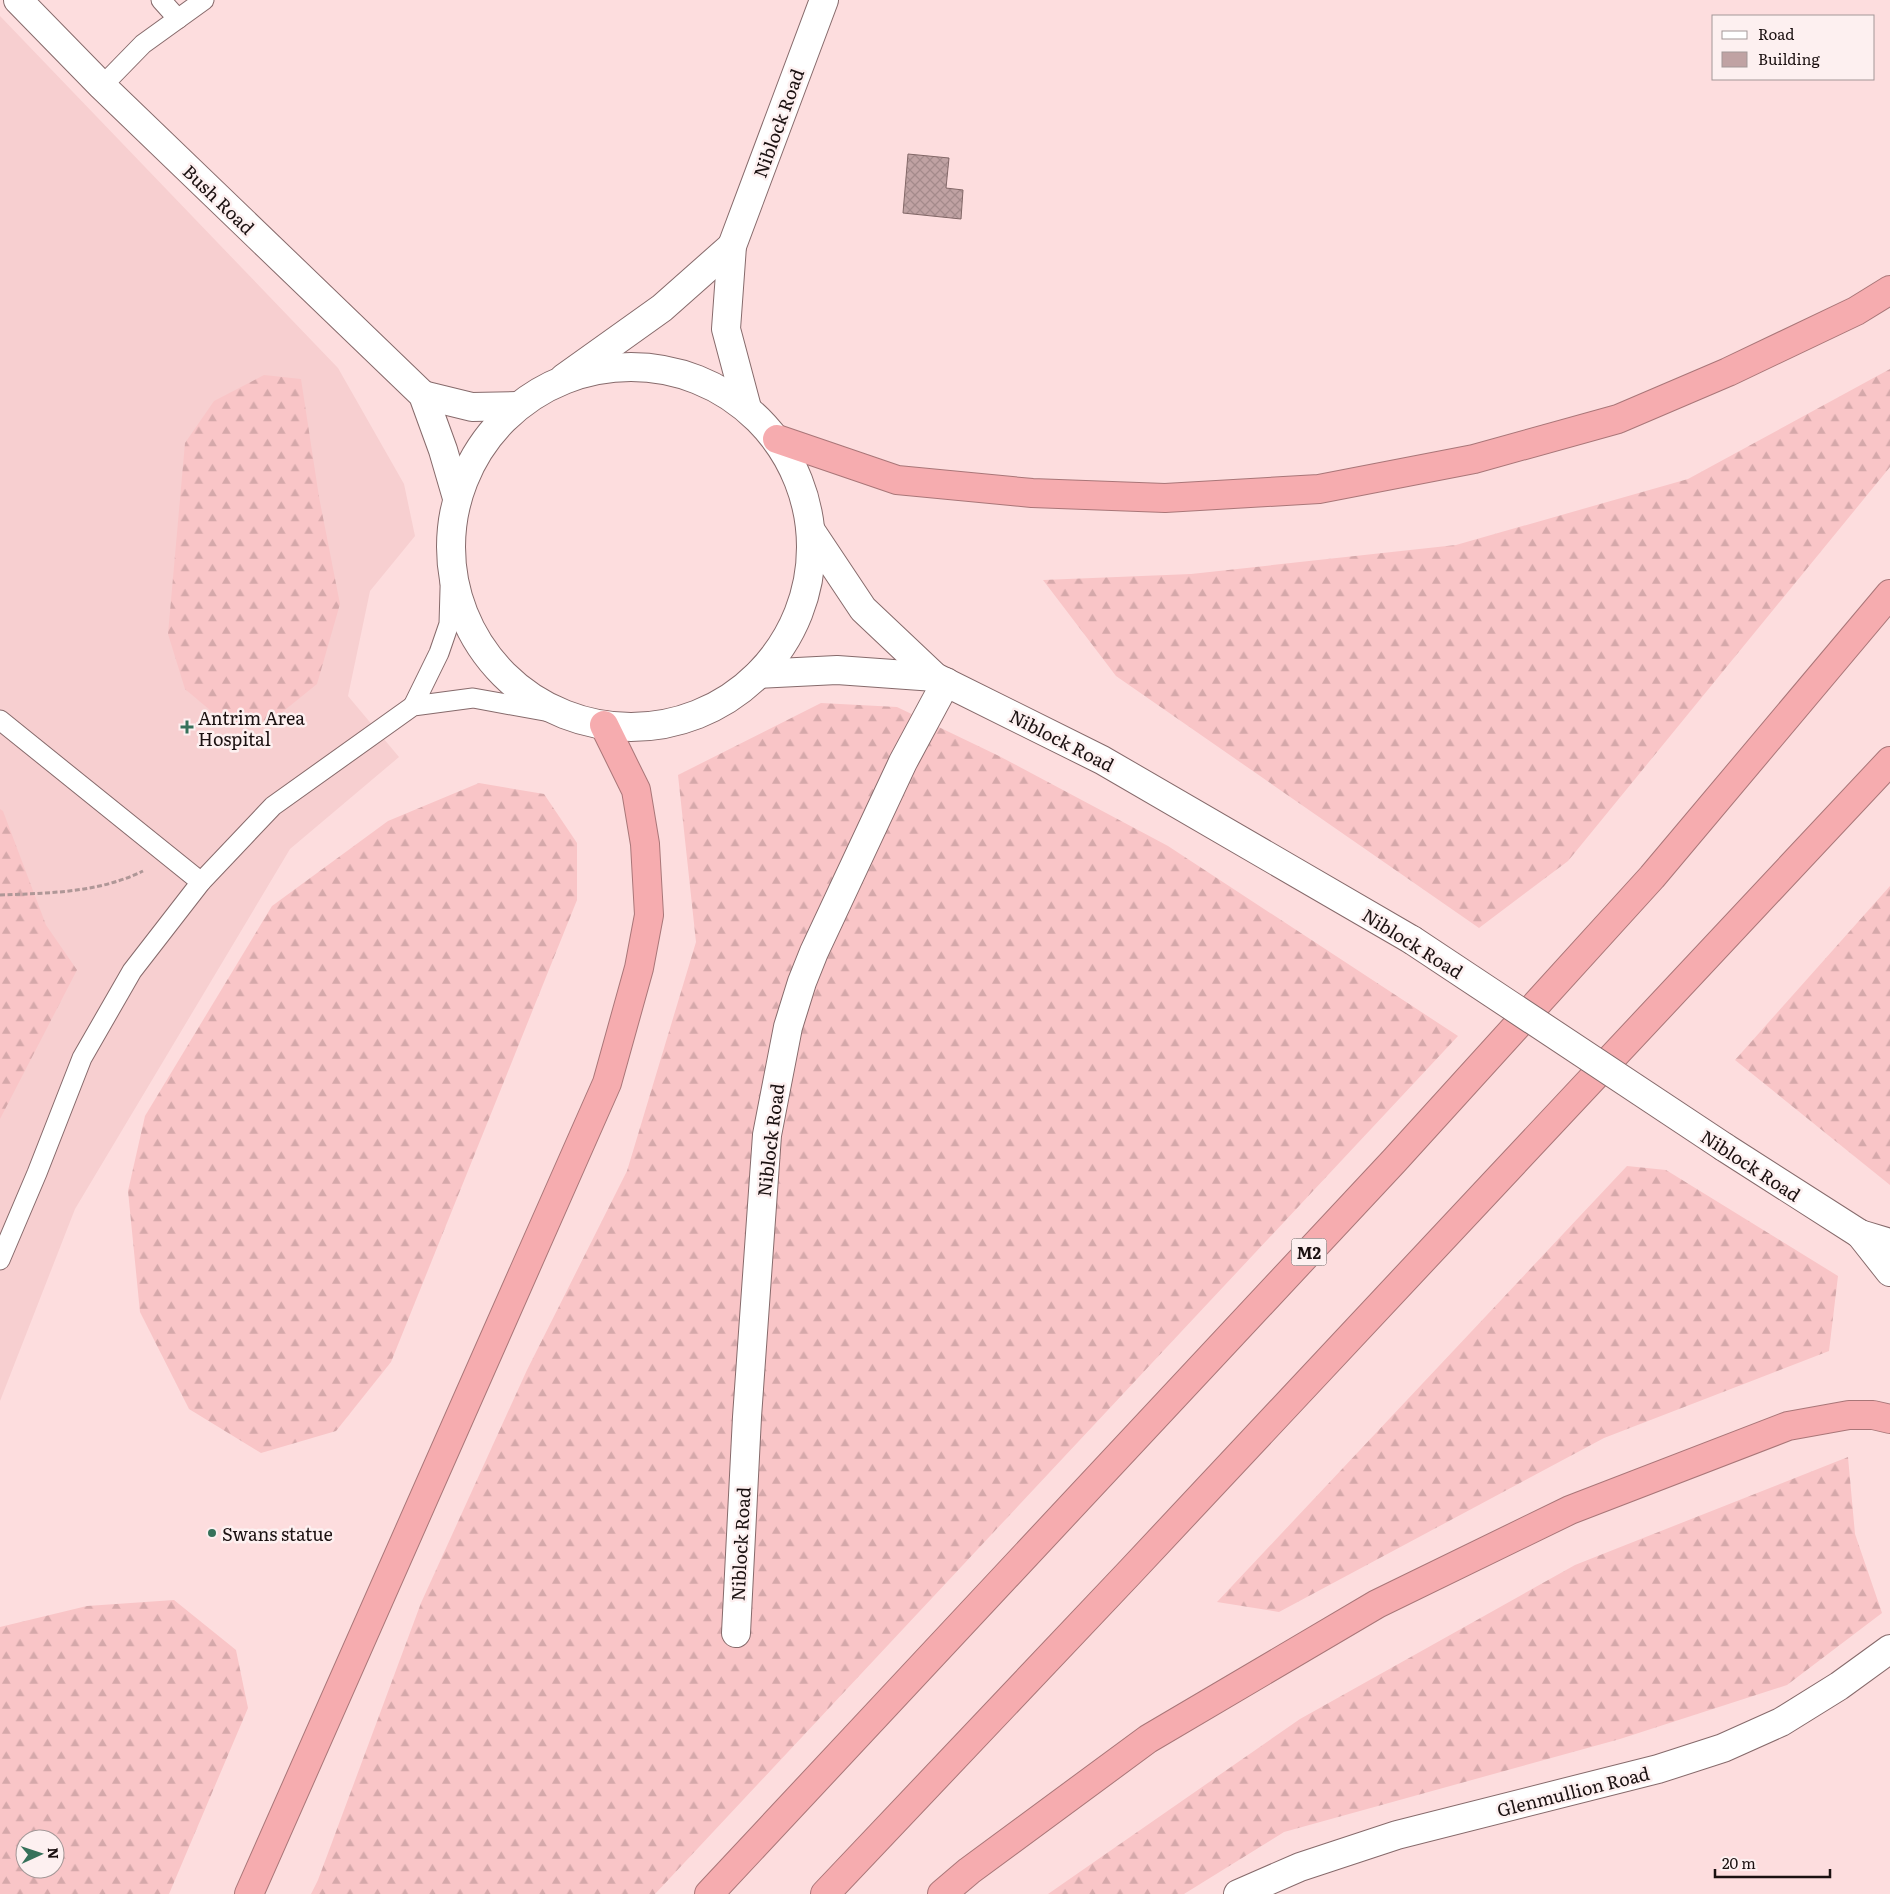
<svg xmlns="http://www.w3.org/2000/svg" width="1890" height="1894" font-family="Literata,serif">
  <defs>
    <pattern id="forest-firs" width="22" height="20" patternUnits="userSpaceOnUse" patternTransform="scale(1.25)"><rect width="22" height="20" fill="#f9c5c7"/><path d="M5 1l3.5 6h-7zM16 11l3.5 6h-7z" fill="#d5a8aa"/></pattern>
    <pattern id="building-cross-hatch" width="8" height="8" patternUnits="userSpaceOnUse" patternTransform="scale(1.25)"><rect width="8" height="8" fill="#c0a2a3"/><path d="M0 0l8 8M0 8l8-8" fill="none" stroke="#a48a8b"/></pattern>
  </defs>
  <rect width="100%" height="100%" fill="#fdddde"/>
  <!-- built -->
  <path fill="#f7cfd0" d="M0 16 338 368 404 484 415 536 370 591 348 696 399 757 290 849 75 1209 0 1401Z"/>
  <!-- forest -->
  <g fill="url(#forest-firs)" fill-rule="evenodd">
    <path d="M1890 369V467L1568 861 1479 928 1116 676 1043 580 1191 574 1456 545 1688 479Z"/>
    <path d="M264 375 301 379 319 497 340 604 317 684 275 718 230 727 185 689 168 634 185 443 214 401Z"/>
    <path d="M821 703 897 707 999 756 1168 846 1458 1036 655 1894H311L318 1880 421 1603 527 1370 627 1171 696 942 678 775Z"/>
    <path d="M479 783 544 794 577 843V900L391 1362 336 1431 261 1453 189 1409 140 1312 128 1191 145 1116 272 906 388 821Z"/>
    <path d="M0 809 3 811 46 925 77 970 0 1119Z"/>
    <path d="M1890 886V1185L1735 1060Z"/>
    <path d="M1627 1166 1666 1170 1838 1276 1829 1351 1604 1438 1279 1612 1217 1602Z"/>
    <path d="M1848 1457 1855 1534 1882 1613 1787 1685 1620 1739 1284 1832 1184 1894H1048L1300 1719 1575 1565Z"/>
    <path d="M174 1600 236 1650 248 1708 169 1894H0V1627L87 1606ZM25 1839H55V1869H25Z"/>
  </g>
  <!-- building -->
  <path fill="url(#building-cross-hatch)" stroke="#826767" d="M908 154 949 158 946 188 963 190 961 219 903 213Z"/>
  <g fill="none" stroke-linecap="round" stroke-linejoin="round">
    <!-- service casing -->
    <g stroke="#866a6b" stroke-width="21">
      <g id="service">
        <path d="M161 0 178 19"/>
        <path d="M102 86 143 44 204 0"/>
        <path d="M413 706 439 653 449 624 451 555"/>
        <path d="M0 720 201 882"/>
        <path d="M0 1260 37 1173 82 1058 132 971 201 882 273 806 413 706 473 698 561 714"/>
      </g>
    </g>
    <!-- minor casing -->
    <g stroke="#866a6b" stroke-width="30">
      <g id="minor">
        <path d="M564 378 662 308 732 246"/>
        <path d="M747 408 726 329 732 246 824 0"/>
        <path d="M736 1633 747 1417 767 1135 788 1027 802 982 814 952 903 762 946 682"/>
        <path d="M1238 1894 1300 1867 1397 1835 1658 1769 1723 1748 1781 1722 1839 1686 1890 1649"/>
      </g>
    </g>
    <!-- secondary casing -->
    <g stroke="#866a6b" stroke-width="30">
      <g id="secondary">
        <path d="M18 0 102 86 423 395 443 450 457 498"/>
        <circle cx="631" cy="547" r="180"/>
        <path d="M423 395 472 407 518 406"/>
        <path d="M811 531 863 609 935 677 1102 760 1412 940"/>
        <path d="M759 674 837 670 935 677"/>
        <path d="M1724 1147 1860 1234 1890 1243"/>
        <path d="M1860 1234 1890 1272"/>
      </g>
    </g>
    <!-- motorway casing -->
    <g stroke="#a97678" stroke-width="30">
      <g id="motorway">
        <path d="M777 439 897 480 1032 493 1165 498 1319 489 1474 459 1618 419 1728 372 1856 311 1890 290"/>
        <path d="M249 1894 607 1083 639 968 649 915 645 844 636 790 604 725"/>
        <path d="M709 1894 1394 1161 1652 877 1890 594"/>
        <path d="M825 1894 1131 1571 1890 761"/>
        <path d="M942 1894 969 1871 1148 1739 1377 1604 1570 1510 1788 1426 1849 1415H1873L1890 1419"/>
      </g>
    </g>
    <!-- path -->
    <path stroke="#af9797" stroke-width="3" stroke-dasharray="5 2.5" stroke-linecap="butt" d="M0 895C49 893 98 893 143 871"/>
    <!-- service -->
    <use href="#service" stroke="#fff" stroke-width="19"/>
    <!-- minor -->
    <use href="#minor" stroke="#fff" stroke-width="28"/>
    <!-- secondary -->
    <use href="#secondary" stroke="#fff" stroke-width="28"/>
    <!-- motorway -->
    <use href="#motorway" stroke="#f6acaf" stroke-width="28"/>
    <!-- secondary-bridge casing -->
    <g stroke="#866a6b" stroke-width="30" stroke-linecap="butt">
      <path id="secondary-bridge" d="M1412 940 1724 1147"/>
    </g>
    <!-- secondary-bridge -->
    <use href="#secondary-bridge" stroke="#fff" stroke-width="28"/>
  </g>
  <!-- markers -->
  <g fill="#36715a" stroke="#fdf0f0" stroke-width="2">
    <path d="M184.5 719.5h5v5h5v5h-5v5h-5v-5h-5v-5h5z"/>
    <circle cx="212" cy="1533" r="5"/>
  </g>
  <g text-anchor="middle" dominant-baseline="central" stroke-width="5" stroke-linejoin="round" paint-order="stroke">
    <!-- shield labels -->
    <rect fill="#fdf0f0" stroke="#5f5454" stroke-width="1" x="1291.5" y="1238.5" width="35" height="27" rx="4"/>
    <g font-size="16" font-weight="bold" fill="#1b1111">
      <text x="1309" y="1252">M2</text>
    </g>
    <!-- street labels -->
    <g font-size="18" fill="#1b1111" stroke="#fdf0f0">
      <text transform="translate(778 123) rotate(-70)">Niblock Road</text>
      <text transform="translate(219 199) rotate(44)">Bush Road</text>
      <text transform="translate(1062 740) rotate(27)">Niblock Road</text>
      <text transform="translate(1413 943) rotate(32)">Niblock Road</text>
      <text transform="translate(770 1140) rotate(-83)">Niblock Road</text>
      <text transform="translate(1751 1165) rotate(33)">Niblock Road</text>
      <text transform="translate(740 1544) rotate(-87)">Niblock Road</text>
      <text transform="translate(1573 1791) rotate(-14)">Glenmullion Road</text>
    </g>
    <!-- poi labels -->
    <g font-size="18" fill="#1b1111" stroke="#fdf0f0" text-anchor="start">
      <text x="198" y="717">Antrim Area<tspan x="198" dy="21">Hospital</tspan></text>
      <text x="222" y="1533">Swans statue</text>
    </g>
  </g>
  <!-- legend -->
  <rect x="1712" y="15" width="162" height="65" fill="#fdf0f0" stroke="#a39797"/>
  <rect x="1722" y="31" width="25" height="8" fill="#ffffff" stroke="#a39797"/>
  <text x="1758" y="40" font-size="15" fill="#1b1111">Road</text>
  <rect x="1722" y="52" width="25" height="15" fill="#c0a2a3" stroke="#a39797"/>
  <text x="1758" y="65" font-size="15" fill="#1b1111">Building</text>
  <!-- north arrow -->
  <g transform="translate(40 1854) rotate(87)"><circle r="24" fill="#fdf0f0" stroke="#a39797"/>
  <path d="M0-4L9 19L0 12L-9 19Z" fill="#36715a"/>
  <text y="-8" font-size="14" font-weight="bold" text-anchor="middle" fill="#1b1111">N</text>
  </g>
  <!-- scale -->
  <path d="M1715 1869v8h115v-8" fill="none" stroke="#1b1111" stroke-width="2.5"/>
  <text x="1722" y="1869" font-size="15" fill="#1b1111" stroke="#fdf0f0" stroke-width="4" paint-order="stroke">20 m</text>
</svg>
